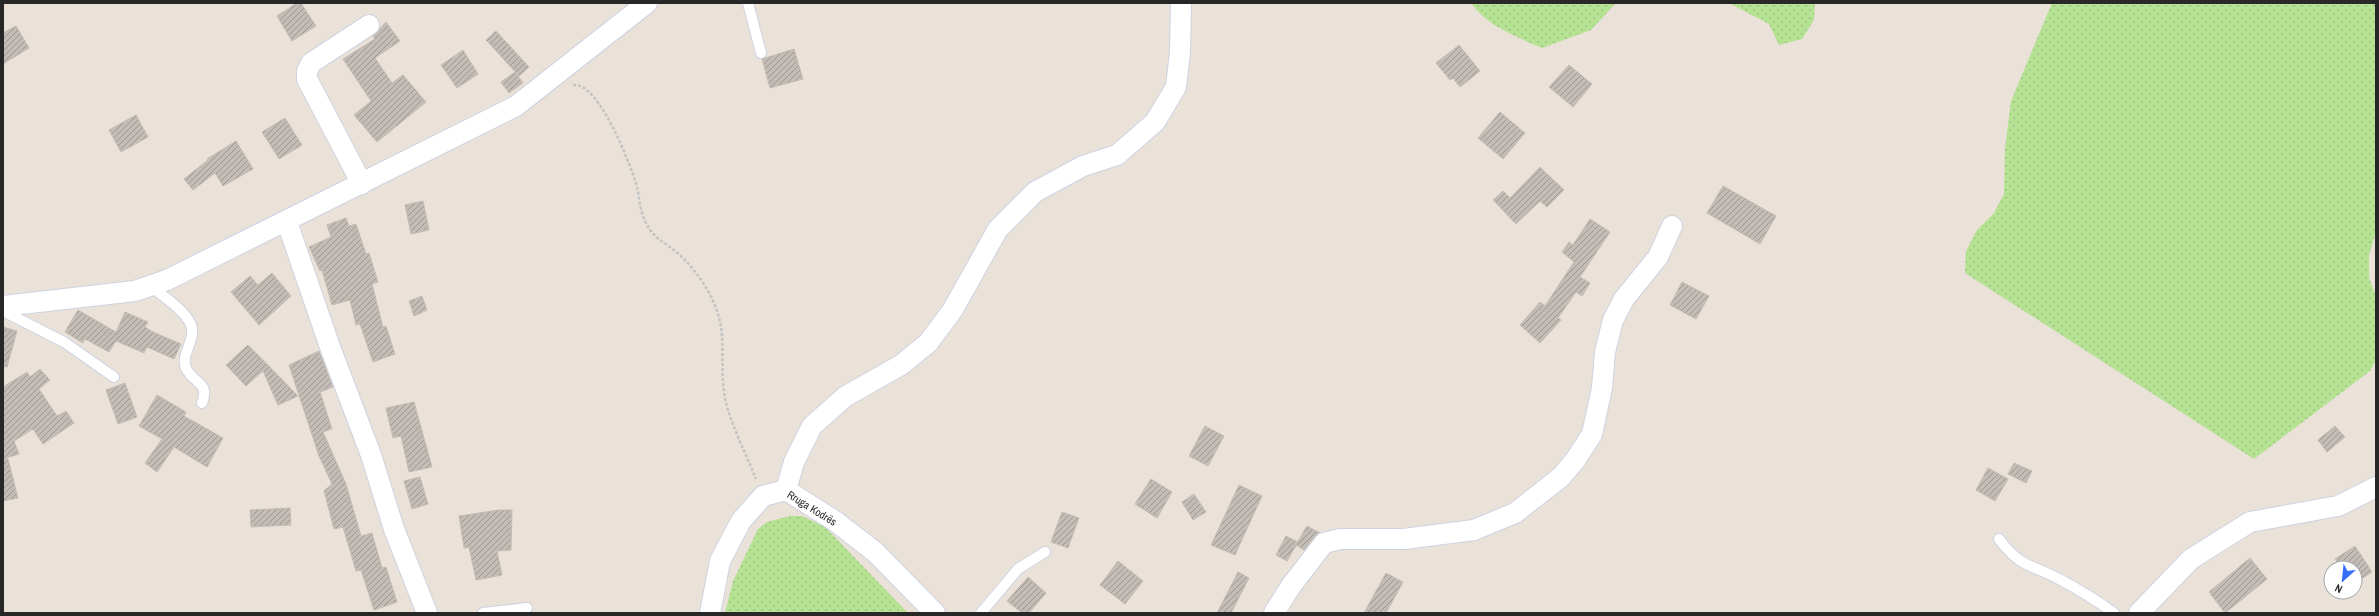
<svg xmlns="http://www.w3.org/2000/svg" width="2379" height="616" font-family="'Archivo Narrow',sans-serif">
  <defs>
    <pattern id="grass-dots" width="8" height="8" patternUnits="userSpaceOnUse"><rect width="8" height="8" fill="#b6e294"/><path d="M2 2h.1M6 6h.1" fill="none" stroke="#9cc280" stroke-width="1.8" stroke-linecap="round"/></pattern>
    <pattern id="building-hatch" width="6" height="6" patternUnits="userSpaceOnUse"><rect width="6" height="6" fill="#c2bbb6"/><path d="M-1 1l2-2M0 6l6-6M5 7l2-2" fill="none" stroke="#9e9894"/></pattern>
  </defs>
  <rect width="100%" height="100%" fill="#eae1d9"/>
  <!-- grass -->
  <g fill="url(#grass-dots)">
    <path d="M1471 3H1616L1591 30 1542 48C1517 37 1487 26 1471 3Z"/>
    <path d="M1729 3H1815L1814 20 1802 39 1779 45 1769 24Z"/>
    <path d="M2052 3H2376V232L2369 255V278L2376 296V360L2370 371 2254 459 1965 273 1966 251 1977 230 1994 213 2004 194 2005 148 2011 101Z"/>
    <path d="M790 516H802L825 527 908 613H725L733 581 758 529 767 522Z"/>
  </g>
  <!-- building -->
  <g fill="url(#building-hatch)" stroke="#c5bdb3">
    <path d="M297 3H301L316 26 292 41 277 16Z"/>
    <path d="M386 22 400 41 375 58 392 83 403 75 426 102 377 142 354 115 371 101 343 59 375 39 373 36Z"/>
    <path d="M16 26 29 48 3 64V33Z"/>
    <path d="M496 31 529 67 519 76 486 40Z"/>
    <path d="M1459 45 1480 71 1460 87 1453 78 1450 80 1436 63Z"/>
    <path d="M794 49 803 79 770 88 762 59Z"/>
    <path d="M463 50 478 74 457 88 441 65Z"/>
    <path d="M1569 65 1592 84 1573 107 1549 87Z"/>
    <path d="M515 72 523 83 509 93 501 82Z"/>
    <path d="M1500 112 1525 133 1503 159 1478 138Z"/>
    <path d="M136 115 148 137 121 152 109 130Z"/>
    <path d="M285 118 302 145 279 159 262 132Z"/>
    <path d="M236 141 253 169 223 186 215 173 193 190 184 179 208 160 207 159Z"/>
    <path d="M1540 167 1564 190 1547 207 1540 201 1516 224 1493 200 1503 191 1510 198Z"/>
    <path d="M1723 186 1776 216 1760 244 1707 213Z"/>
    <path d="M423 201 429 230 411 234 405 205Z"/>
    <path d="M346 218 349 226 356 224 366 254 369 253 378 282 372 284 383 327 386 326 395 354 373 362 360 324 356 325 350 300 332 305 322 270 320 271 309 247 331 237 327 225Z"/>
    <path d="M1590 219 1610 232 1580 277 1590 283 1582 296 1576 292 1558 318 1561 320 1540 343 1520 325 1540 302 1545 306 1574 262 1562 252 1569 242 1573 245Z"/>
    <path d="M272 273 291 296 259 325 231 292 250 276 258 285Z"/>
    <path d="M1682 282 1709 296 1696 319 1670 305Z"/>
    <path d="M422 296 427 310 414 316 409 301Z"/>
    <path d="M78 310 116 332 125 312 148 322 145 327 153 332 181 344 174 359 147 347 144 353 116 341 109 352 85 339 83 343 65 332Z"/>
    <path d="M3 327 17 331 7 367 3 366Z"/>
    <path d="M248 345 268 365 298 396 278 405 263 371 246 386 226 365Z"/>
    <path d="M319 351 333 387 320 392 332 429 323 432 346 484 361 536 372 533 382 568 386 567 397 602 374 610 361 570 356 571 343 527 334 529 324 491 332 484 319 456 289 365Z"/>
    <path d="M40 369 50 380 39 389 57 416 66 411 74 423 43 444 33 429 14 441 19 454 3 459H8L18 498 3 501V387L27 372 30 377Z"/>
    <path d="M125 383 137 417 118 424 106 390Z"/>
    <path d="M157 395 186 412 184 416 223 438 207 467 174 447 157 472 145 463 162 439 139 426Z"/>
    <path d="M414 402 432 467 409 472 401 436 393 438 386 408Z"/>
    <path d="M1205 426 1224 436 1208 466 1189 456Z"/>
    <path d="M2335 426 2345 437 2327 452 2318 440Z"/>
    <path d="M2014 463 2032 471 2026 483 2008 474Z"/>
    <path d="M1988 468 2008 479 1995 501 1976 490Z"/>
    <path d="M420 477 428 504 412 509 404 481Z"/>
    <path d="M1151 479 1172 492 1157 518 1135 504Z"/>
    <path d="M1239 485 1262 496 1235 555 1211 545Z"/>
    <path d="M1194 494 1206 512 1193 520 1182 502Z"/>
    <path d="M290 508 291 525 251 527 250 510Z"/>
    <path d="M499 510H512L511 550 497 551 502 575 476 580 469 547 464 548 459 516Z"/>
    <path d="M1062 512 1079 518 1068 548 1051 542Z"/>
    <path d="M1307 526 1320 533 1304 550 1296 545Z"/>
    <path d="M1286 536 1298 542 1287 561 1276 555Z"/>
    <path d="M2355 546 2372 572 2355 583V568H2341L2335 559Z"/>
    <path d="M2250 558 2267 579 2225 613 2209 592Z"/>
    <path d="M1118 561 1143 581 1125 604 1100 585Z"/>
    <path d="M1238 572 1249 578 1231 613H1217Z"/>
    <path d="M1386 573 1403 582 1386 613H1364Z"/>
    <path d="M1028 577 1046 593 1029 613H1022L1007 601Z"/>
  </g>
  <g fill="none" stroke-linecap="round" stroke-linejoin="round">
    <!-- service casing -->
    <g stroke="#ced3e1" stroke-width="12">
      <g id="service">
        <path d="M748 3 761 53"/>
        <path d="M152 287C164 297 183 309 190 323 199 338 178 355 187 370 195 384 210 383 202 403"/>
        <path d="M3 311 64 342 114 377"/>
        <path d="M1999 539C2021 568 2030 564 2059 579 2078 589 2096 600 2114 613"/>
        <path d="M483 613 527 608"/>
        <path d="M981 613 1018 569 1045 552"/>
      </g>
    </g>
    <!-- minor casing -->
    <g stroke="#ced3e1" stroke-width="22">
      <g id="minor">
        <path d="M362 184 307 79V71L311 63 369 25"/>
        <path d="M287 222 330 347 371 455 394 529 427 613"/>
        <path d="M3 306 135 291 167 280 516 106 647 3"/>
        <path d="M786 490 794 462 812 426 846 396 901 365 928 343 952 311 998 229 1035 192 1083 166 1117 155 1155 122 1176 87 1180 52 1181 3"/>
        <path d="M710 613 720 561 741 521 763 496 786 490 835 521 875 552 935 613"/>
        <path d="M1274 613 1291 586 1324 543 1340 539H1404L1474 530 1515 513 1561 477 1576 459 1592 434 1602 388 1605 352 1613 320 1624 299 1658 257 1672 226"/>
        <path d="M2139 613 2191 559 2250 522 2338 506 2376 487"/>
      </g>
    </g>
    <!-- path -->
    <path stroke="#c3c3c3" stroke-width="2.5" stroke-dasharray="3 2" stroke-linecap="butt" d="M573 85C599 82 629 162 636 183 639 193 639 203 642 213 651 241 665 240 684 259 699 274 714 297 719 318 726 342 719 375 726 403 733 429 746 454 756 479"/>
    <!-- service -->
    <use href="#service" stroke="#fff" stroke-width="10"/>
    <!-- minor -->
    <use href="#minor" stroke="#fff" stroke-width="20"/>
  </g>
  <g text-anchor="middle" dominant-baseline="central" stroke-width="3" stroke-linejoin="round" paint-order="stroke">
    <!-- street labels -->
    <g font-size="11" fill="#272727" stroke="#fff">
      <text transform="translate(812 508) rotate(32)">Rruga Kodrës</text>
    </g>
  </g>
  <!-- border -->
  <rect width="2379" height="616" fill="none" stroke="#272727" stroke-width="8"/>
  <!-- north arrow -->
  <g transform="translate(2343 580) rotate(207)"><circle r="19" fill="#ffffff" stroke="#a9a9a9"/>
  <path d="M0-3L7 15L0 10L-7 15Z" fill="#376df9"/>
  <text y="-6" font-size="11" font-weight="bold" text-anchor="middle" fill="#272727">N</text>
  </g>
</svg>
